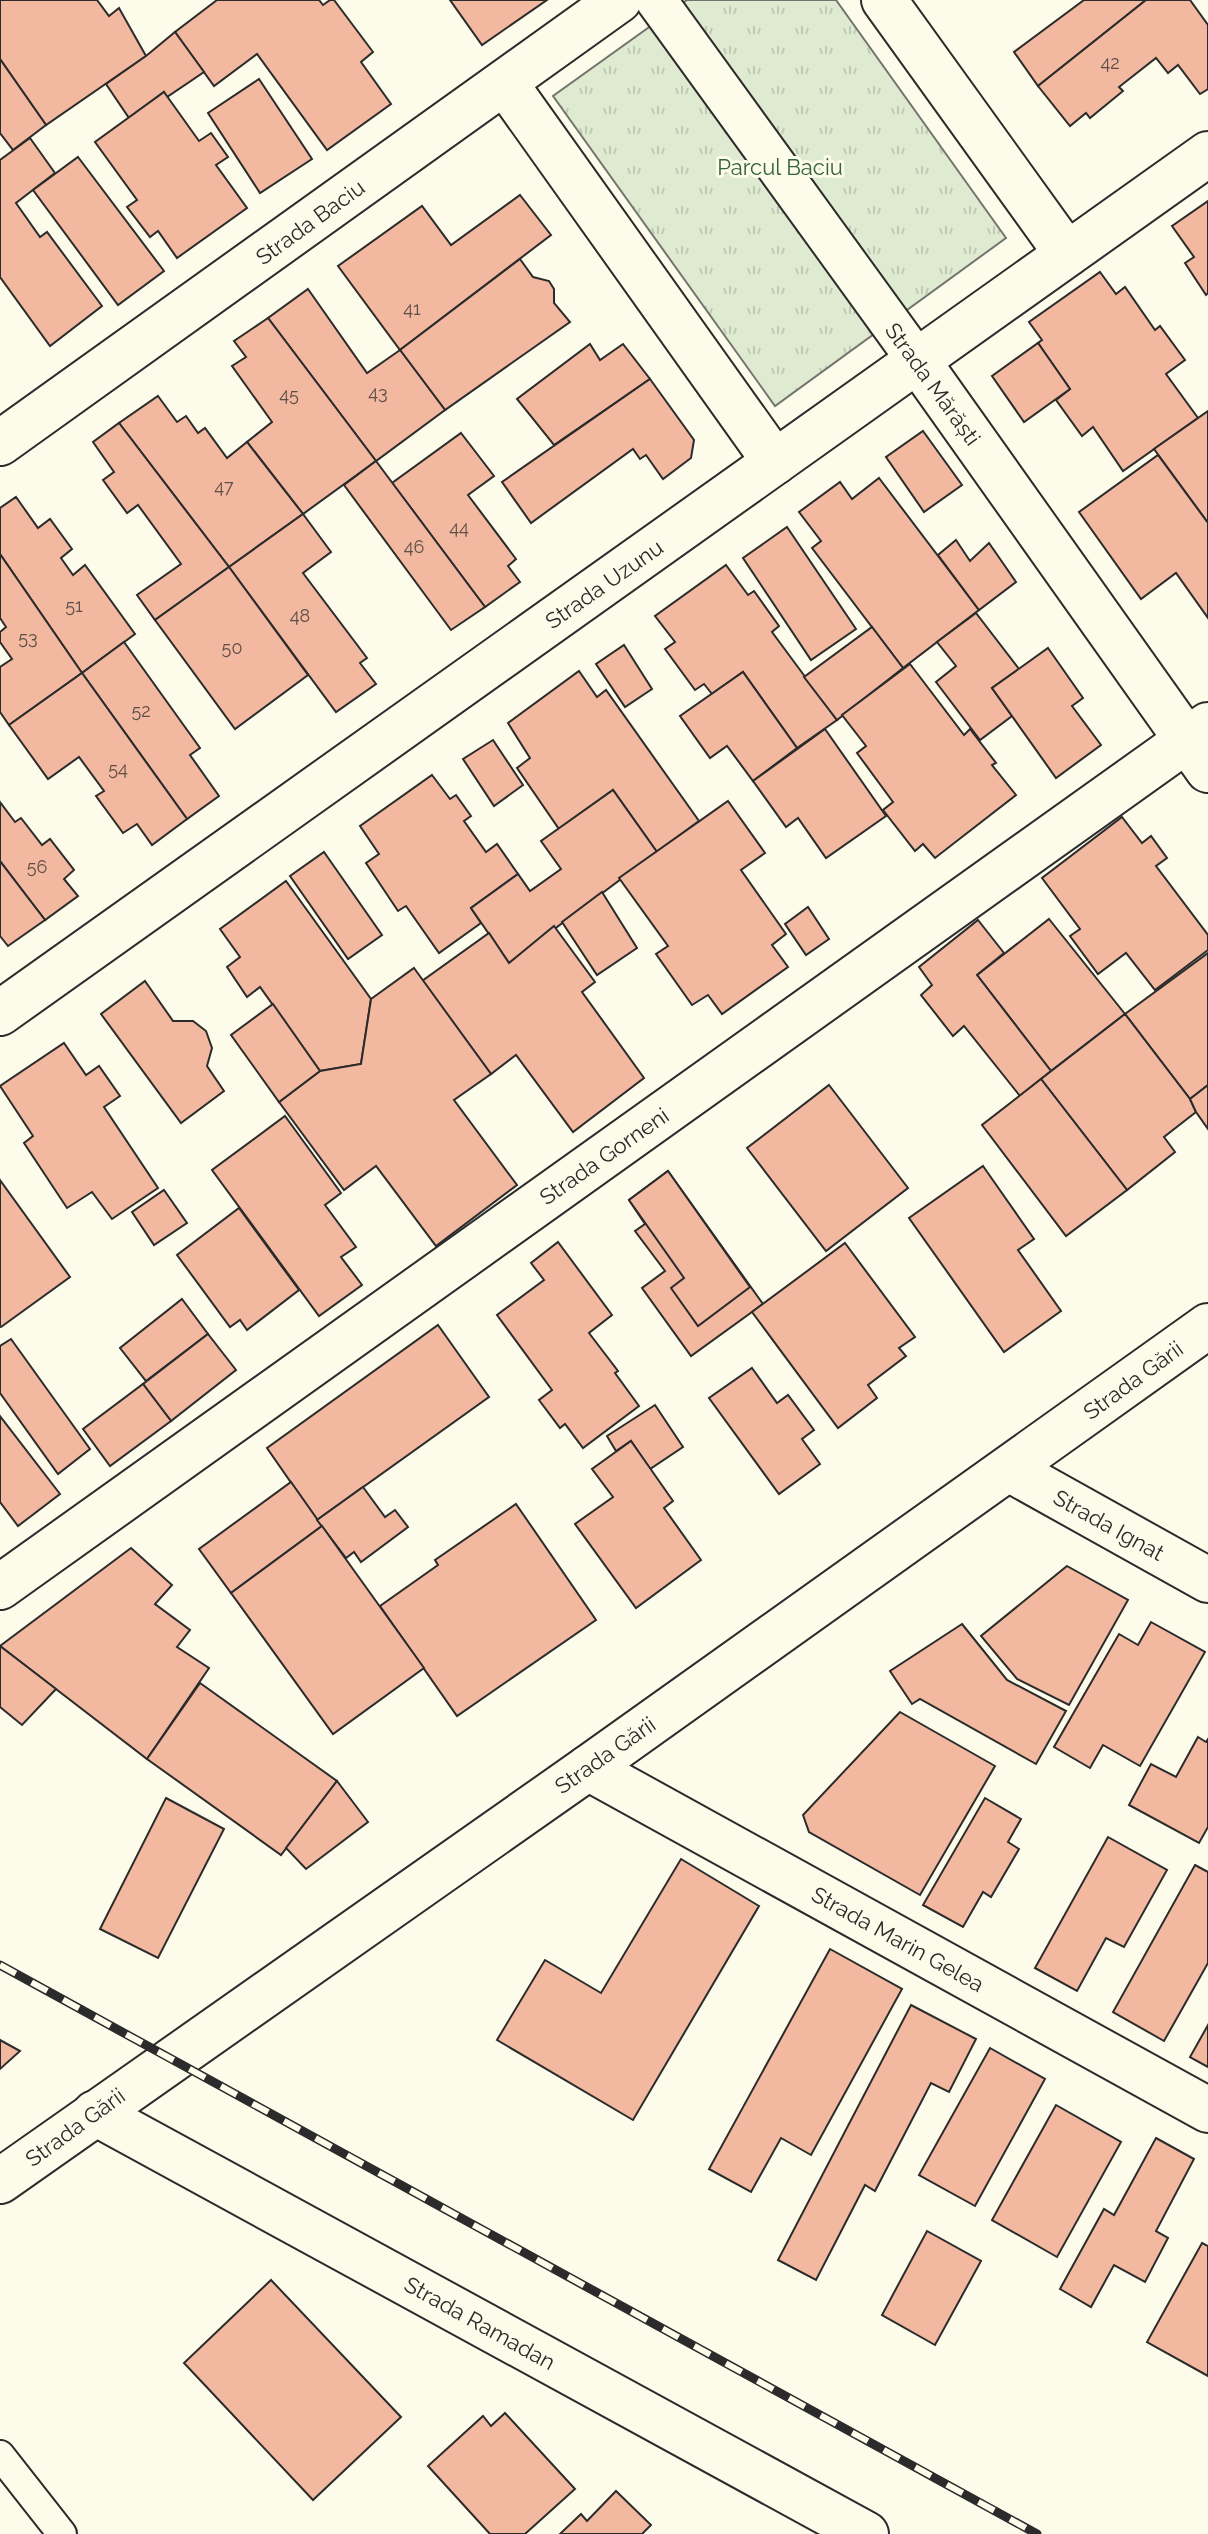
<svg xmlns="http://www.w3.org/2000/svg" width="1208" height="2534" font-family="Raleway,sans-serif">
  <defs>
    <pattern id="park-tufts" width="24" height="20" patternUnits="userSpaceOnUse" patternTransform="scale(2)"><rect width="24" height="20" fill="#deebd1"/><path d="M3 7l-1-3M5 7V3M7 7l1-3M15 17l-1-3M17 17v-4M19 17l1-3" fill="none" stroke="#bfcab4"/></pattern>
  </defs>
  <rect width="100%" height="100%" fill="#fdfbea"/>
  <!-- park -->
  <path fill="url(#park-tufts)" stroke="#74746e" stroke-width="2" d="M687 0H836L1006 238 775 406 553 96Z"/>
  <!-- building -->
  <g fill="#f2b8a0" stroke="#2b2b2b" stroke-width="2">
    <path d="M0 0H97L109 16 119 8 146 56 46 125 0 59Z"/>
    <path d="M217 0H319L323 5 330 0H334L373 52 361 62 391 104 327 150 257 54 214 86 175 32Z"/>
    <path d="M450 0H547L482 45Z"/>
    <path d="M1084 0H1146L1038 86 1014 52Z"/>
    <path d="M1146 0H1190L1208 25V89L1200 94 1178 65 1168 73 1156 58 1119 87 1123 91 1090 118 1086 113 1070 126 1038 86Z"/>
    <path d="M175 32 204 72 167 97 164 92 129 118 106 84 146 56Z"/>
    <path d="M0 59 46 125 13 150 0 133Z"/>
    <path d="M259 79 312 159 260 193 208 113Z"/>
    <path d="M164 92 199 141 211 133 228 157 216 165 247 208 177 258 158 231 150 237 127 207 137 200 95 142Z"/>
    <path d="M30 138 55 173 16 203 40 237 47 232 102 306 50 346 0 277V160Z"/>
    <path d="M78 157 164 271 118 305 33 190Z"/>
    <path d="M520 195 551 235 400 350 338 266 422 206 451 245Z"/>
    <path d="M1208 201V293L1206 295 1185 263 1194 257 1172 226Z"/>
    <path d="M520 259 533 277 549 281 554 289V303L570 322 445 410 400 350Z"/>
    <path d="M1100 272 1116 294 1125 287 1155 330 1160 326 1185 360 1166 374 1198 418 1123 471 1093 427 1082 436 1056 400 1070 389 1038 343 1042 340 1029 322Z"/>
    <path d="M308 289 367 373 400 350 445 410 376 461 268 318Z"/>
    <path d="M268 318 376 461 303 514 247 442 272 422 232 366 246 357 234 341Z"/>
    <path d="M1038 343 1070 389 1024 422 992 376Z"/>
    <path d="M590 344 600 360 623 344 650 379 554 445 517 399Z"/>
    <path d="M650 379 694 440 691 458 663 479 646 455 640 459 633 449 531 523 502 482Z"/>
    <path d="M158 396 177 422 186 416 198 433 205 428 227 458 247 442 303 514 229 567 119 423Z"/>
    <path d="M1208 411V523L1154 449Z"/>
    <path d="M119 423 229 567 155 620 137 595 181 564 138 505 127 513 103 480 114 472 93 442Z"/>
    <path d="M923 431 962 485 924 512 886 457Z"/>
    <path d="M461 433 494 476 468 495 516 559 508 566 520 582 485 607 392 483Z"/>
    <path d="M1158 455 1208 523V618L1176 573 1141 599 1079 512Z"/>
    <path d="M376 461 485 607 451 630 344 485Z"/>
    <path d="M879 478 979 610 903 668 812 548 821 541 799 512 840 482 852 499Z"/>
    <path d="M16 497 38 528 50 519 72 549 61 558 73 575 85 565 135 634 82 673 0 554V508Z"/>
    <path d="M303 514 331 552 303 573 367 658 360 663 376 684 336 712 229 567Z"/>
    <path d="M787 527 856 629 811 660 743 558Z"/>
    <path d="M956 540 970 561 989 543 1016 582 979 610 938 555Z"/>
    <path d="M0 554 82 673 9 725 0 712V667L12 659 0 642V632L6 627 0 618Z"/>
    <path d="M726 565 748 595 754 591 779 626 772 632 837 720 797 748 743 672 712 694 704 684 695 690 665 649 675 642 655 616Z"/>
    <path d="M229 567 308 675 235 729 155 620Z"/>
    <path d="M976 613 1019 669 992 688 1012 716 980 740 936 682 956 666 937 642Z"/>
    <path d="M872 627 903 668 837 720 804 677Z"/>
    <path d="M124 642 200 748 190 755 219 796 187 819 82 673Z"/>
    <path d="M624 645 652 689 625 707 596 664Z"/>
    <path d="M1048 648 1083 698 1072 706 1101 745 1056 778 992 688Z"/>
    <path d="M910 664 964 735 970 729 996 763 992 765 1016 795 935 858 923 844 915 851 883 810 893 802 857 753 866 746 842 715Z"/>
    <path d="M579 671 597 697 606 690 699 821 657 852 613 790 559 829 517 768 530 758 508 723Z"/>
    <path d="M743 672 797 748 753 781 727 746 710 758 680 716Z"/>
    <path d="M82 673 187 819 152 845 137 824 123 833 96 796 104 791 79 757 48 779 9 725Z"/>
    <path d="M825 729 886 816 826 858 798 818 786 827 753 781Z"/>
    <path d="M493 740 523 785 494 806 463 759Z"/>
    <path d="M432 775 450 799 456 795 471 816 464 821 486 852 497 844 518 874 471 908 481 923 439 953 406 906 398 911 366 863 379 854 360 826Z"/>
    <path d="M613 790 657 852 509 963 471 908 518 874 530 891 561 869 541 841Z"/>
    <path d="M728 801 765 853 741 870 786 934 772 945 788 967 722 1014 708 995 692 1005 656 954 668 946 619 878Z"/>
    <path d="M0 802 15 822 21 818 42 845 50 839 74 870 64 879 78 896 45 920 0 861Z"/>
    <path d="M1122 817 1142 843 1151 836 1167 858 1156 866 1208 935V950L1155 990 1126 953 1098 974 1070 936 1080 929 1042 878Z"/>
    <path d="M324 852 382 935 348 959 290 876Z"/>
    <path d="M0 861 45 920 8 946 0 936Z"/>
    <path d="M286 881 371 999 361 1064 320 1071 260 987 247 997 227 967 240 957 220 929Z"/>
    <path d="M602 892 637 948 597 975 562 922Z"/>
    <path d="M808 907 829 939 806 955 785 924Z"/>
    <path d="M1049 919 1125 1014 1051 1071 977 975Z"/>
    <path d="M978 920 1004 953 977 975 1051 1071 1020 1096 964 1026 953 1036 921 995 932 985 919 967Z"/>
    <path d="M554 926 595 982 582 992 644 1078 573 1132 516 1055 491 1074 422 981 489 933 509 963Z"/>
    <path d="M1208 953V1085L1190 1099 1125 1014Z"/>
    <path d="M414 968 491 1074 454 1100 517 1185 436 1246 376 1166 344 1190 279 1102 320 1071 361 1064 371 999Z"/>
    <path d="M145 981 173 1021H193L206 1031 212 1048 207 1066 224 1091 181 1123 101 1014Z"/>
    <path d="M273 1004 320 1071 279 1102 231 1035Z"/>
    <path d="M1125 1014 1190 1099 1196 1112 1164 1137 1175 1152 1127 1190 1041 1079Z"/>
    <path d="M64 1043 86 1075 99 1066 120 1096 104 1107 158 1188 112 1219 92 1192 67 1208 24 1143 33 1136 0 1086Z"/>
    <path d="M1041 1079 1127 1190 1066 1236 982 1125Z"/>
    <path d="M829 1085 908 1188 826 1251 747 1148Z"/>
    <path d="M1208 1085V1129L1196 1112 1190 1099Z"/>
    <path d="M285 1116 341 1193 325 1205 356 1247 341 1257 362 1285 319 1316 212 1170Z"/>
    <path d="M983 1166 1034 1239 1018 1250 1061 1311 1004 1352 909 1218Z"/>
    <path d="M668 1171 763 1304 691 1356 642 1288 665 1271 635 1231 645 1224 629 1200Z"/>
    <path d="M668 1171 750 1287 698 1326 671 1288 684 1278 629 1200Z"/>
    <path d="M0 1180 70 1277 1 1327 0 1326Z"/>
    <path d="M164 1190 187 1223 154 1245 132 1212Z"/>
    <path d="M239 1208 299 1290 247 1330 240 1320 230 1327 177 1255Z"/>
    <path d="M558 1242 612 1315 589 1333 618 1371 615 1373 639 1406 583 1448 565 1424 560 1428 539 1400 552 1390 497 1315 544 1280 531 1263Z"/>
    <path d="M845 1243 915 1337 899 1348 906 1356 868 1385 877 1398 838 1428 752 1312Z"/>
    <path d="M182 1299 208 1334 146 1381 120 1348Z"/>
    <path d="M438 1325 489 1397 317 1520 267 1448Z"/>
    <path d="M208 1334 236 1370 171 1421 143 1384Z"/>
    <path d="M11 1339 90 1449 58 1474 0 1393V1346Z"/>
    <path d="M752 1368 777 1403 788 1395 814 1430 802 1439 820 1464 779 1494 709 1398Z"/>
    <path d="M143 1384 171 1421 110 1466 83 1429Z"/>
    <path d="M655 1405 683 1447 650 1469 631 1441 616 1451 607 1436Z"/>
    <path d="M0 1416 60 1494 18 1526 0 1502Z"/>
    <path d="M631 1441 673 1501 664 1508 701 1560 636 1608 575 1524 613 1497 592 1469Z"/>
    <path d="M291 1482 322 1526 231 1593 199 1549Z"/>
    <path d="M363 1487 385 1517 395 1510 408 1527 361 1562 354 1552 346 1558 317 1520Z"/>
    <path d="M516 1504 596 1620 457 1716 380 1606 438 1565 435 1560Z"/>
    <path d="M322 1526 424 1668 333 1734 231 1593Z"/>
    <path d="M131 1548 172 1585 155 1604 190 1630 177 1647 209 1668 147 1759 0 1646Z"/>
    <path d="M1067 1566 1128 1600 1069 1705 1017 1679 981 1636Z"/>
    <path d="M1151 1622 1205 1652 1140 1766 1103 1745 1090 1768 1054 1747 1119 1634 1138 1645Z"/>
    <path d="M962 1624 1007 1680 1066 1711 1036 1764 920 1699 912 1704 890 1671Z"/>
    <path d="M0 1646 56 1689 22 1725 0 1707Z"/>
    <path d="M200 1683 337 1781 281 1855 147 1759Z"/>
    <path d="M900 1712 995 1766 920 1895 809 1832 803 1815Z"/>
    <path d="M1198 1737 1206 1742 1208 1739V1827L1199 1843 1129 1805 1151 1764 1176 1777Z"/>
    <path d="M337 1781 368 1822 306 1869 286 1848Z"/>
    <path d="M166 1798 224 1829 158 1958 100 1929Z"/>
    <path d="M985 1798 1021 1819 1008 1842 1019 1849 991 1897 983 1892 963 1927 923 1905Z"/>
    <path d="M1108 1837 1167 1870 1124 1947 1106 1938 1077 1991 1035 1968Z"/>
    <path d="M681 1859 759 1906 633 2120 497 2040 545 1960 601 1993Z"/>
    <path d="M1195 1865 1208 1872V1963L1164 2041 1113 2012Z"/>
    <path d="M830 1949 902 1989 811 2155 781 2138 751 2192 709 2169Z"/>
    <path d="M911 2005 976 2039 949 2092 931 2083 875 2191 865 2185 816 2280 778 2260Z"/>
    <path d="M1208 2025V2067L1190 2057Z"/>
    <path d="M0 2040 20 2051 0 2069Z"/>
    <path d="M990 2048 1045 2079 975 2206 919 2175Z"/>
    <path d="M1056 2105 1121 2142 1057 2257 992 2220Z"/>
    <path d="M1156 2138 1194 2159 1156 2231 1168 2238 1145 2282 1114 2265 1091 2307 1060 2289 1104 2209 1114 2215Z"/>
    <path d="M927 2231 981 2261 935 2345 882 2315Z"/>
    <path d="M1202 2243 1208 2246V2376L1147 2342Z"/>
    <path d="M271 2280 401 2417 313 2500 184 2363Z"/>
    <path d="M505 2413 575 2489 525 2534H490L428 2466 483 2416 491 2426Z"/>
    <path d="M616 2491 651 2525 642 2534H560L581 2514 587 2521Z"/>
  </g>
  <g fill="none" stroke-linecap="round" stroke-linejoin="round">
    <!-- service casing -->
    <g stroke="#2b2b2b" stroke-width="32">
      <path id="service" d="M0 2455 62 2534"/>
    </g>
    <!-- pedestrian casing -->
    <g stroke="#2b2b2b" stroke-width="44">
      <path id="pedestrian" d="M656 0 917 360"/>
    </g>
    <!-- minor casing -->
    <g stroke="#2b2b2b" stroke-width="48">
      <g id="minor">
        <path d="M884 0 1067 254"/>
        <path d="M505 83 775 462"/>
        <path d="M917 360 1208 770"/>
        <path d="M0 443 619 0"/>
        <path d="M0 1013 1208 154"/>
        <path d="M1009 1469 1208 1580"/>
        <path d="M0 1587 1208 725"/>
        <path d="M588 1768 1208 2110"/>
      </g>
    </g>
    <!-- tertiary casing -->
    <g stroke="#2b2b2b" stroke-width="48">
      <path id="tertiary" d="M95 2113 866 2534"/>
    </g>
    <!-- primary casing -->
    <g stroke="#2b2b2b" stroke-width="48">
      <path id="primary" d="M0 2181 588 1768 1208 1326"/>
    </g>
    <!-- service -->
    <use href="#service" stroke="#fdfbea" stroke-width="28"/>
    <!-- pedestrian -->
    <use href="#pedestrian" stroke="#fdfbea" stroke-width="40"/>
    <!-- minor -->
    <use href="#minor" stroke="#fdfbea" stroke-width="44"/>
    <!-- tertiary -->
    <use href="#tertiary" stroke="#fdfbea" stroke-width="44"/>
    <!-- primary -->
    <use href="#primary" stroke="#fdfbea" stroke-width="44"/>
    <!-- rail casing -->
    <g stroke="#2b2b2b" stroke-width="9">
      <path id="rail" d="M0 1965 1037 2534"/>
    </g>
    <!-- rail -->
    <use href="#rail" stroke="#fdfbea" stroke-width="6" stroke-dasharray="18" stroke-linecap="butt"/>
  </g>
  <g text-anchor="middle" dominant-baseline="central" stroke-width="6" stroke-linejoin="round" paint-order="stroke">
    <!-- number labels -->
    <g font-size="18" fill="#5d4e48">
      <text x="1110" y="62">42</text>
      <text x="412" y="308">41</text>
      <text x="378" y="392">43</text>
      <text x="289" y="394">45</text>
      <text x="224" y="486">47</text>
      <text x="459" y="527">44</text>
      <text x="414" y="546">46</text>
      <text x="74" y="605">51</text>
      <text x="300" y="615">48</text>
      <text x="28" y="637">53</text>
      <text x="232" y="647">50</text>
      <text x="141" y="710">52</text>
      <text x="118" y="768">54</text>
      <text x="37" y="866">56</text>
    </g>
    <!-- park labels -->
    <g font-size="22" fill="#34623c" stroke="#fdfbea">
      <text x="780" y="167">Parcul Baciu</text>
    </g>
    <!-- street labels -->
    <g font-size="22" fill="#2b2b2b" stroke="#fdfbea">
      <text transform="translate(310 222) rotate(-36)">Strada Baciu</text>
      <text transform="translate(933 384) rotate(54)">Strada Mărăști</text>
      <text transform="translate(604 584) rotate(-35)">Strada Uzunu</text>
      <text transform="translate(604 1156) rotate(-35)">Strada Gorneni</text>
      <text transform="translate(1133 1380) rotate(-36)">Strada Gării</text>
      <text transform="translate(1109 1525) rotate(29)">Strada Ignat</text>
      <text transform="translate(605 1755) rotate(-35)">Strada Gării</text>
      <text transform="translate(898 1939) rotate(29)">Strada Marin Gelea</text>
      <text transform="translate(75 2127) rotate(-36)">Strada Gării</text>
      <text transform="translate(480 2323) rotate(29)">Strada Ramadan</text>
    </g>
  </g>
</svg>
